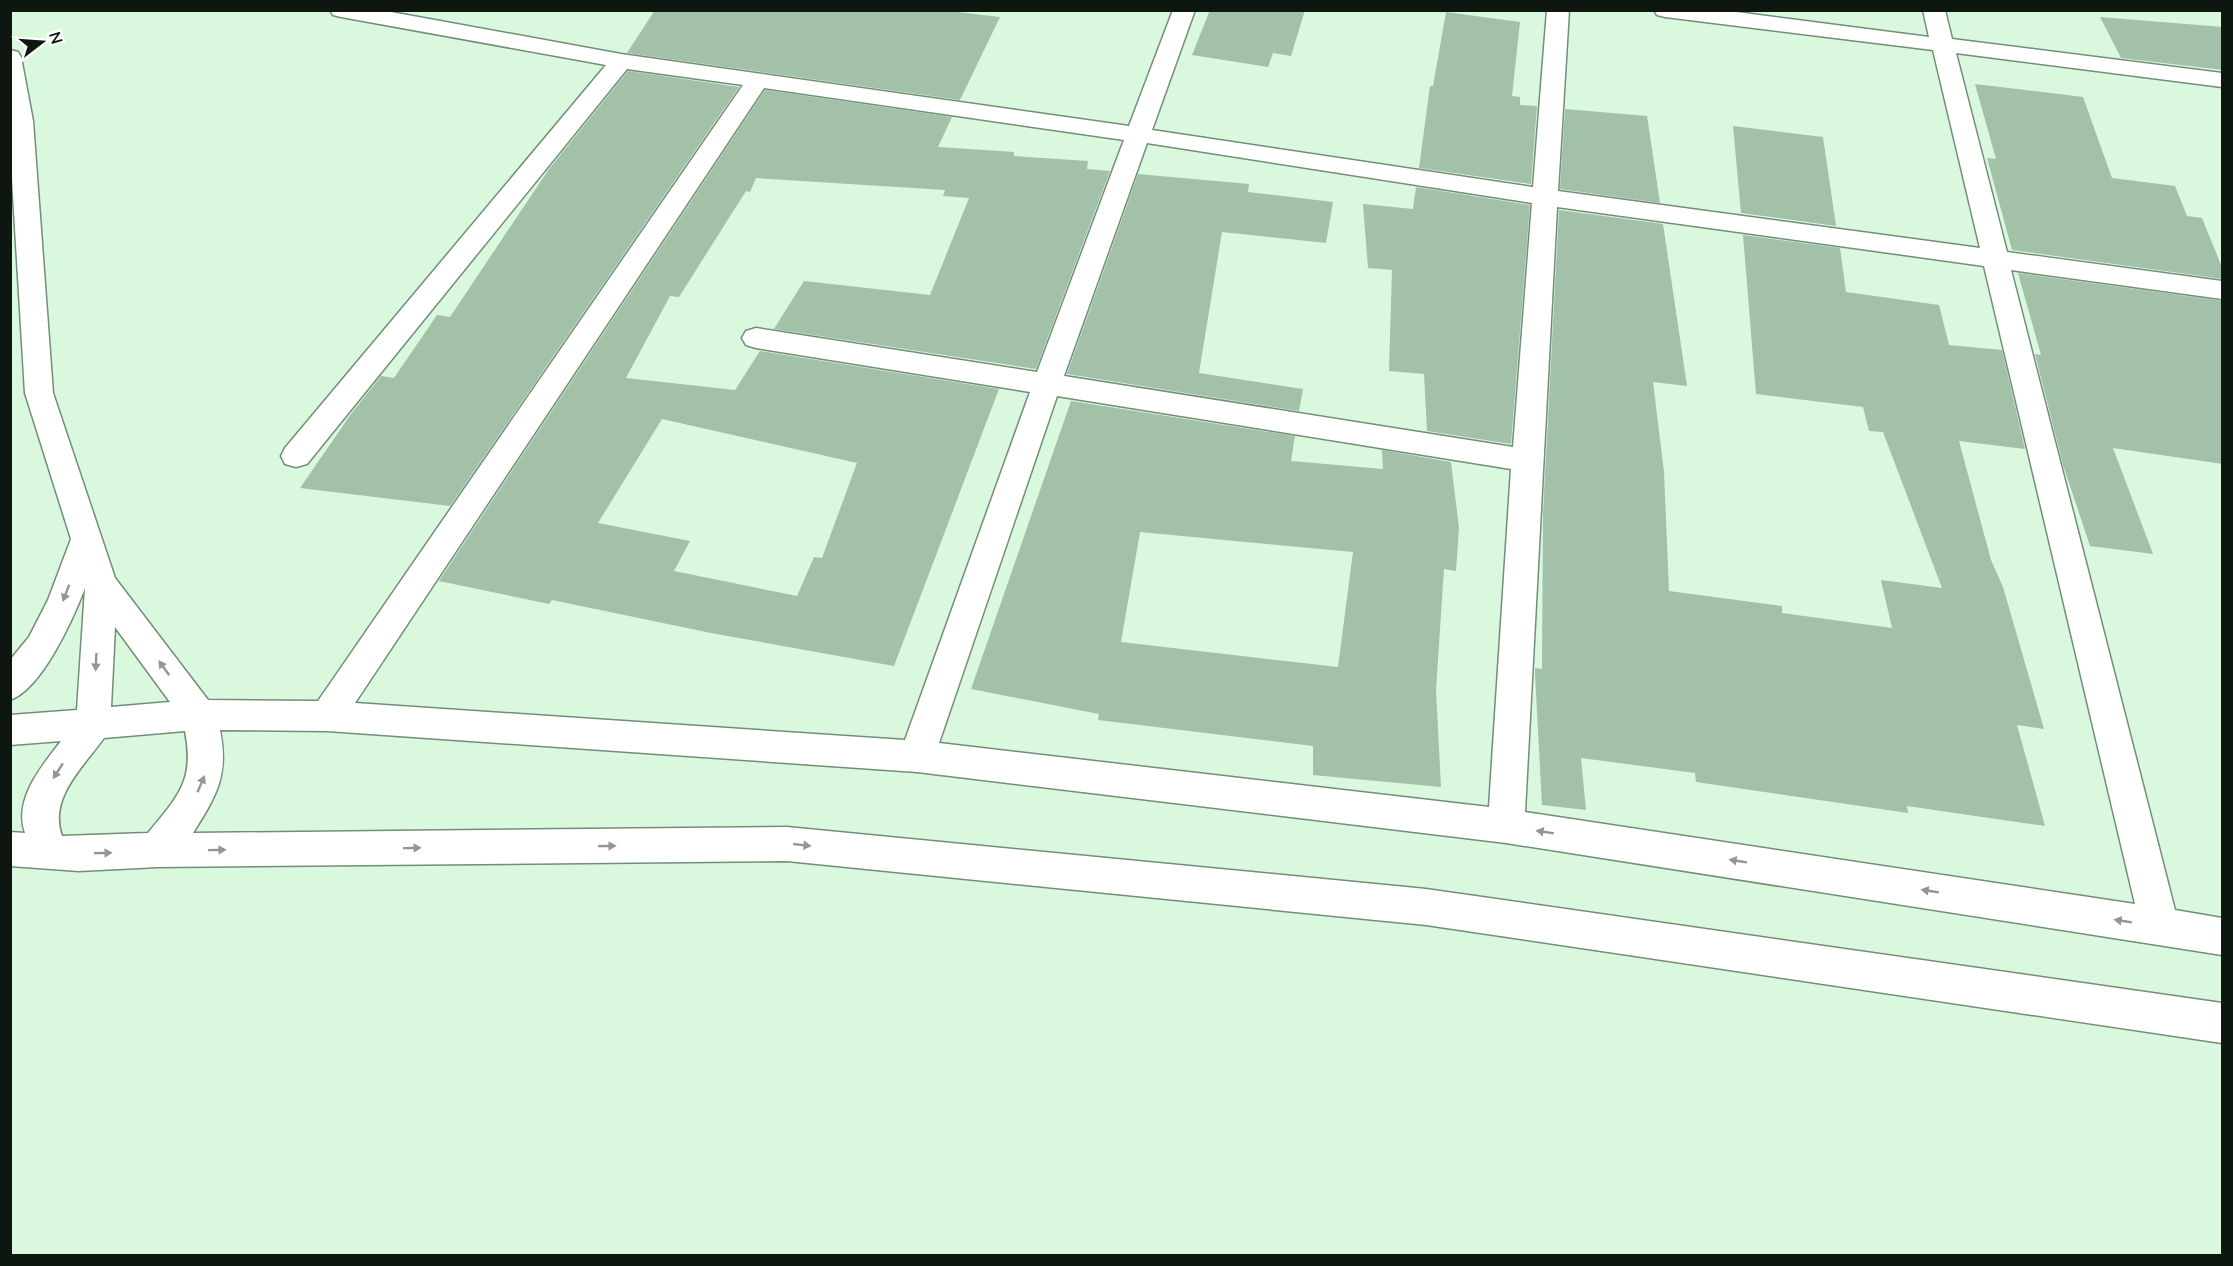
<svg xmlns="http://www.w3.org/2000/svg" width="2233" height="1266" font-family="'Nunito Sans',sans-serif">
  <rect width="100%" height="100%" fill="#d9f8de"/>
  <!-- building -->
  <g fill="#a3c0a8" fill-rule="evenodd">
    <path d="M655 10H941L1000 17 960 100 627 53Z"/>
    <path d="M1210 10H1305L1291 56 1273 53 1268 67 1192 55Z"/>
    <path d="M1446 12 1520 22 1512 96 1520 97V105L1537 106 1531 184 1419 168 1430 86H1433Z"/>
    <path d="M2100 17 2223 27V70L2121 58Z"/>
    <path d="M628 71 739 87 450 506 300 488 351 414 381 376 394 378 437 315 450 317 549 169Z"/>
    <path d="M1975 84 2083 97 2112 178 2175 186 2187 216 2202 218 2223 270V279L2012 250 1987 158 1996 159Z"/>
    <path d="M765 90 952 117 938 147 1014 152V156L1088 161 1087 169 1110 171 1036 369 774 329 804 281 930 295 969 198 943 196 945 190 756 178 750 192 746 191 679 297 670 296 626 378 735 390 760 351 999 389 894 666 711 633 552 600 549 604 439 581ZM662 419 857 463 822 558 814 557 797 596 674 571 690 541 598 523Z"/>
    <path d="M1565 109 1647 116 1660 203 1560 189Z"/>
    <path d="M1733 126 1823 137 1836 226 1741 213Z"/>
    <path d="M1138 174 1249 184 1248 192 1333 202 1326 243 1222 232 1199 373 1303 389 1299 411 1067 374Z"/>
    <path d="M1416 187 1530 205 1511 444 1427 431 1424 374 1389 371 1392 270 1368 268 1363 204 1413 209Z"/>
    <path d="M1559 210 1663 224 1687 386 1653 382 1664 472 1669 591 1782 606V613L1892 628 1881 580 1942 588 1883 432 1869 431 1863 407 1756 394 1743 235 1840 248 1846 292 1939 305 1949 345 2002 350 2025 449 1959 441 1991 560 2003 587 2044 729 2017 725 2045 826 1907 806 1908 813 1696 782 1695 773 1581 758 1586 810 1542 805 1535 674V668L1542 669 1543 513Z"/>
    <path d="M2018 273 2223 301V464L2113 448 2153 554 2090 546 2063 465 2035 354 2041 355Z"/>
    <path d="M1071 401 1295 436 1291 461 1383 469 1382 450 1451 462 1459 528 1456 571 1444 569 1436 690 1441 787 1313 775V746L1098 720 1099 714 971 689ZM1140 532 1353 552 1338 667 1121 642Z"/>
  </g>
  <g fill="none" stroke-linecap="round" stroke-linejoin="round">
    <!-- minor casing -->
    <g stroke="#738e77" stroke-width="3">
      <path id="minor" d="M330 10H380L621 54 1129 126 1173 10H1195L1152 130 1533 187 1547 10H1569L1558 191 1980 248 1933 50 1665 17 1657 15 1654 10H1721L1929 37 1923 10H1945L1952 39 2222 73V87L1956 53 2007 252 2222 281V299L2011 270 2175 910 2222 918V955L1506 843 917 772 327 731 220 730C229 775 217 795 193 833L787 827 1426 889 2222 1003V1043L1426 925 787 861 158 867 79 871 10 866V832L25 833C13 799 42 766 61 741L10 745V715L77 710 85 588C73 619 42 689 10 700V660L29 637 48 600 71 539 25 393 10 145V50L18 52 21 57 33 121 53 393 115 578 208 700 318 701 743 85 627 69 307 464 296 467 285 464 281 456 285 448 606 65 341 17 333 15ZM764 88 1124 140 1037 372 756 328 746 331 742 338 746 345 756 348 1030 392 905 740 355 703ZM1147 143 1532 203 1513 447 1064 376ZM1557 207 1984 266 2135 904 1525 812ZM1057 396 1511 469 1489 807 939 743ZM115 627 170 702 111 707ZM185 731C195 781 178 796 148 833L62 836C48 798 84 766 104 738Z"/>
    </g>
    <!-- minor -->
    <use href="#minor" fill="#fff" fill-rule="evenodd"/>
  </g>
  <!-- one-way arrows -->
  <defs><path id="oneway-solid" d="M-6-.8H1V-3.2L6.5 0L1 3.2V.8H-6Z" transform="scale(1.5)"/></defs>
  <g fill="#929793">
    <use href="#oneway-solid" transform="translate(66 593) rotate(111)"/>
    <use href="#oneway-solid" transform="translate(96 662) rotate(93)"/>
    <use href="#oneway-solid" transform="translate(164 668) rotate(-126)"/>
    <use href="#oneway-solid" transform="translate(58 771) rotate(123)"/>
    <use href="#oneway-solid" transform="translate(201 784) rotate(-67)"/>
    <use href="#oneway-solid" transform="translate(1545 832) rotate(-171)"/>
    <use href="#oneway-solid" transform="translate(802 845) rotate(6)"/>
    <use href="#oneway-solid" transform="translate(607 846) rotate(-1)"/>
    <use href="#oneway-solid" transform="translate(412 848) rotate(-1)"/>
    <use href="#oneway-solid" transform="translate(217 850) rotate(-1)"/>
    <use href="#oneway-solid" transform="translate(103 853) rotate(-1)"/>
    <use href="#oneway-solid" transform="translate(1738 861) rotate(-171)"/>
    <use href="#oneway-solid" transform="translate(1930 891) rotate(-171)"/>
    <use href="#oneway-solid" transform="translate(2123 921) rotate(-171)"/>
  </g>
  <!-- border -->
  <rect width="2233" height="1266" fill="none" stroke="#0d170f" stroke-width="24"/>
  <!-- north arrow -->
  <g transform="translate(42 42) rotate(73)" stroke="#ffffff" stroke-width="4.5" paint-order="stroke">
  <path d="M0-4.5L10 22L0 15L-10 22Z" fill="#0d170f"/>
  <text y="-9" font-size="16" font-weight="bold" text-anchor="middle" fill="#0d170f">N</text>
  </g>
</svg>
